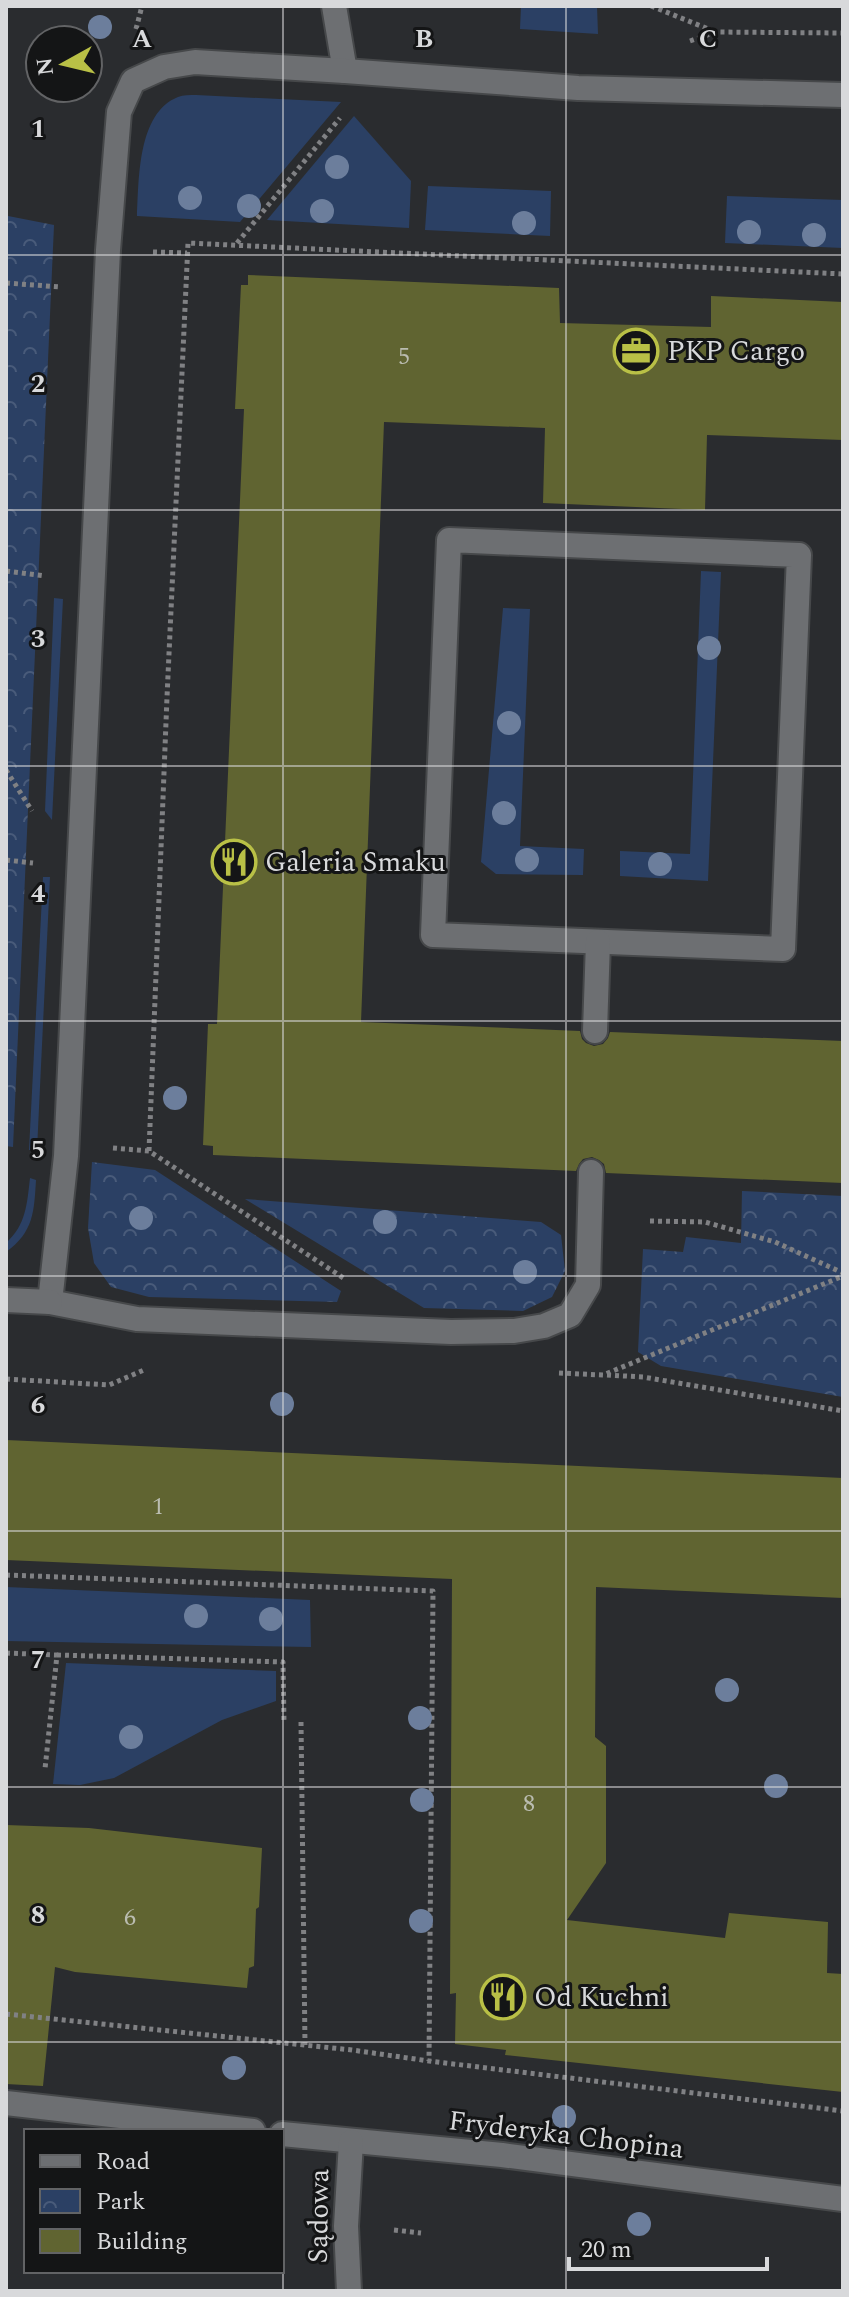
<svg xmlns="http://www.w3.org/2000/svg" width="849" height="2297" font-family="Spectral,serif">
  <defs>
    <pattern id="park-crowns" width="20" height="18" patternUnits="userSpaceOnUse" patternTransform="scale(2)"><rect width="20" height="18" fill="#2b4064"/><path d="M2 6a3 3 0 1 1 6 0M12 15a3 3 0 1 1 6 0" fill="none" stroke="#495b7a"/></pattern>
  </defs>
  <rect width="100%" height="100%" fill="#2a2c2f"/>
  <!-- grass -->
  <g fill="#2b4064">
    <path d="M521 6H597L598 34 520 29Z"/>
    <path d="M196 95 341 102 240 222 137 216C139 181 137 113 178 97 183 95 190 95 196 95Z"/>
    <path d="M354 116 411 181 409 228 267 220Z"/>
    <path d="M428 186 551 191 550 236 425 230Z"/>
    <path d="M727 196 843 200V248L725 243Z"/>
    <path d="M701 571 721 572 708 881 620 876V851L690 854Z"/>
    <path d="M54 598 63 599 52 820 45 811Z"/>
    <path d="M503 608 530 609 520 846 584 849 583 875 496 874 481 862Z"/>
    <path d="M43 877H50L37 1150H29Z"/>
    <path d="M30 1178 36 1180C34 1211 34 1232 6 1252V1243C26 1225 27 1204 30 1178Z"/>
    <path d="M6 1587 310 1600 311 1647 6 1641Z"/>
    <path d="M66 1663 276 1671V1701L222 1720 114 1778 80 1785 53 1784Z"/>
  </g>
  <!-- park -->
  <g fill="url(#park-crowns)">
    <path d="M8 216 54 225 13 1147 6 1146V229Z"/>
    <path d="M92 1162 155 1170 341 1291 337 1302 149 1297 111 1287 94 1263 88 1228Z"/>
    <path d="M742 1191 843 1196V1397L661 1366 638 1352 643 1249 683 1252 686 1237 741 1243Z"/>
    <path d="M245 1199 541 1222 561 1235 565 1271 552 1297 523 1311 424 1308Z"/>
  </g>
  <!-- building -->
  <g fill="#606431">
    <path d="M248 275 559 288 560 323 711 327V296L843 302V440L707 435 705 510 543 503 545 428 384 422 361 1022 580 1031 582 1039 586 1043 594 1046 603 1044 608 1038 610 1032 843 1041V1183L606 1173 604 1164 599 1160 592 1157 583 1159 579 1164 576 1171 213 1155V1146L203 1145 208 1024H217L244 409H235L241 285H248Z"/>
    <path d="M6 1440 843 1478V1598L596 1587 595 1737 606 1746V1863L567 1920 725 1938 729 1913 828 1922 827 1973 843 1974V2092L505 2055 506 2050 455 2044 456 1993 450 1994 452 1579 6 1560Z"/>
    <path d="M6 1825 89 1828 262 1848 259 1907 256 1909 254 1966 249 1968 247 1988 75 1972 55 1967 43 2086 6 2084Z"/>
  </g>
  <g fill="none" stroke-linecap="round" stroke-linejoin="round">
    <!-- lane casing -->
    <g stroke="#46484a" stroke-width="28">
      <g id="lane">
        <path d="M334 6 345 71"/>
        <path d="M449 540 799 555 783 949 433 935Z"/>
        <path d="M595 1031 598 942"/>
        <path d="M591 1172 588 1285 570 1315 544 1326 514 1331 451 1332 137 1319 50 1302 66 1156 108 250 119 112 133 81 164 67 195 62 345 71 578 88 843 95"/>
      </g>
    </g>
    <!-- street casing -->
    <g stroke="#46484a" stroke-width="28">
      <g id="street">
        <path d="M6 1300 50 1302"/>
        <path d="M6 2103 253 2131"/>
        <path d="M282 2134 502 2155 843 2199"/>
        <path d="M349 2291 346 2226 351 2142"/>
      </g>
    </g>
    <!-- path -->
    <g stroke="#808184" stroke-width="5" stroke-dasharray="4 4" stroke-linecap="butt">
      <path d="M651 6 716 32"/>
      <path d="M136 29 142 6"/>
      <path d="M690 41 716 32 843 33"/>
      <path d="M237 243 340 118"/>
      <path d="M153 252 187 253"/>
      <path d="M6 283 61 287"/>
      <path d="M6 571 45 576"/>
      <path d="M6 770 32 811"/>
      <path d="M6 860 33 863"/>
      <path d="M113 1148 149 1151 345 1279"/>
      <path d="M149 1151 167 697 188 243 843 274"/>
      <path d="M650 1221 705 1222 775 1242 843 1273"/>
      <path d="M559 1373 603 1375 843 1276"/>
      <path d="M607 1375 643 1377 843 1411"/>
      <path d="M6 1379 109 1385 144 1370"/>
      <path d="M6 1575 433 1591 429 2061"/>
      <path d="M6 1653 57 1655 45 1769"/>
      <path d="M57 1655 283 1662 284 1723"/>
      <path d="M301 1722 305 2045"/>
      <path d="M6 2014 352 2050 429 2061 843 2111"/>
      <path d="M394 2230 421 2233"/>
    </g>
    <!-- lane -->
    <use href="#lane" stroke="#6d6f72" stroke-width="24"/>
    <!-- street -->
    <use href="#street" stroke="#6d6f72" stroke-width="24"/>
  </g>
  <!-- trees -->
  <g fill="#6c7e9c">
    <circle cx="100" cy="27" r="12"/>
    <circle cx="337" cy="167" r="12"/>
    <circle cx="190" cy="198" r="12"/>
    <circle cx="249" cy="206" r="12"/>
    <circle cx="322" cy="211" r="12"/>
    <circle cx="524" cy="223" r="12"/>
    <circle cx="749" cy="232" r="12"/>
    <circle cx="814" cy="235" r="12"/>
    <circle cx="709" cy="648" r="12"/>
    <circle cx="509" cy="723" r="12"/>
    <circle cx="504" cy="813" r="12"/>
    <circle cx="527" cy="860" r="12"/>
    <circle cx="660" cy="864" r="12"/>
    <circle cx="175" cy="1098" r="12"/>
    <circle cx="141" cy="1218" r="12"/>
    <circle cx="385" cy="1222" r="12"/>
    <circle cx="525" cy="1272" r="12"/>
    <circle cx="282" cy="1404" r="12"/>
    <circle cx="196" cy="1616" r="12"/>
    <circle cx="271" cy="1619" r="12"/>
    <circle cx="727" cy="1690" r="12"/>
    <circle cx="420" cy="1718" r="12"/>
    <circle cx="131" cy="1737" r="12"/>
    <circle cx="776" cy="1786" r="12"/>
    <circle cx="422" cy="1800" r="12"/>
    <circle cx="421" cy="1921" r="12"/>
    <circle cx="234" cy="2068" r="12"/>
    <circle cx="564" cy="2117" r="12"/>
    <circle cx="639" cy="2224" r="12"/>
  </g>
  <!-- grid -->
  <path fill="none" stroke="#d8d9db" stroke-width="2" stroke-opacity="0.55" d="M283 6V2291M566 6V2291M6 255H843M6 510H843M6 766H843M6 1021H843M6 1276H843M6 1531H843M6 1787H843M6 2042H843"/>
  <!-- icons -->
  <defs>
    <g id="office-ring" transform="scale(2.3)"><circle r="9.5" fill="#141516" stroke="#b9c046" stroke-width="1.5"/><path d="M-6-3h4V-5.5h4V-3h4V5H-6ZM-1-4.5V-3h2v-1.5ZM-6 0V1H6V0Z" fill="#b9c046"/></g>
    <g id="restaurant-ring" transform="scale(2.3)"><circle r="9.5" fill="#141516" stroke="#b9c046" stroke-width="1.5"/><path d="M-5-6h1v4h1v-4h1v4h1v-4h1v5L-1.5 .5V6h-2V.5L-5-1ZM5-6V6H3V1.5H1.5Q1.5-4 5-6Z" fill="#b9c046"/></g>
  </defs>
  <g fill-rule="evenodd">
    <use href="#office-ring" x="636" y="351"/>
    <use href="#restaurant-ring" x="234" y="862"/>
    <use href="#restaurant-ring" x="503" y="1997"/>
  </g>
  <g text-anchor="middle" dominant-baseline="central" stroke-width="6" stroke-linejoin="round" paint-order="stroke">
    <!-- number labels -->
    <g font-size="24" fill="#babcb0">
      <text x="404" y="357">5</text>
      <text x="158" y="1507">1</text>
      <text x="529" y="1804">8</text>
      <text x="130" y="1918">6</text>
    </g>
    <!-- poi labels -->
    <g font-size="28" fill="#d8d9db" stroke="#141516" text-anchor="start">
      <text x="667" y="351">PKP Cargo</text>
      <text x="265" y="862">Galeria Smaku</text>
      <text x="534" y="1997">Od Kuchni</text>
    </g>
    <!-- street labels -->
    <g font-size="28" fill="#d8d9db" stroke="#141516">
      <text transform="translate(566 2135) rotate(7)">Fryderyka Chopina</text>
      <text transform="translate(319 2216) rotate(-89)">Sądowa</text>
    </g>
  </g>
  <g font-size="26" text-anchor="middle" font-weight="bold" fill="#d8d9db" stroke="#141516" stroke-width="6" stroke-linejoin="round" paint-order="stroke">
    <text x="142" y="47">A</text>
    <text x="424" y="47">B</text>
    <text x="708" y="47">C</text>
    <text x="38" y="137">1</text>
    <text x="38" y="392">2</text>
    <text x="38" y="647">3</text>
    <text x="38" y="902">4</text>
    <text x="38" y="1158">5</text>
    <text x="38" y="1413">6</text>
    <text x="38" y="1668">7</text>
    <text x="38" y="1923">8</text>
  </g>
  <!-- border -->
  <rect width="849" height="2297" fill="none" stroke="#d8d9db" stroke-width="16"/>
  <!-- legend -->
  <rect x="24" y="2129" width="260" height="144" fill="#141516" stroke="#626365" stroke-width="2"/>
  <rect x="40" y="2155" width="40" height="12" fill="#6d6f72" stroke="#626365" stroke-width="2"/>
  <text x="96" y="2169" font-size="24" fill="#d8d9db">Road</text>
  <rect x="40" y="2189" width="40" height="24" fill="url(#park-crowns)" stroke="#626365" stroke-width="2"/>
  <text x="96" y="2209" font-size="24" fill="#d8d9db">Park</text>
  <rect x="40" y="2229" width="40" height="24" fill="#606431" stroke="#626365" stroke-width="2"/>
  <text x="96" y="2249" font-size="24" fill="#d8d9db">Building</text>
  <!-- north arrow -->
  <g transform="translate(64 64) rotate(262)"><circle r="38" fill="#141516" stroke="#626365" stroke-width="2"/>
  <path d="M0-6L14 30L0 20L-14 30Z" fill="#b9c046"/>
  <text y="-12" font-size="22" font-weight="bold" text-anchor="middle" fill="#d8d9db">N</text>
  </g>
  <!-- scale -->
  <path d="M569 2257v12h198v-12" fill="none" stroke="#d8d9db" stroke-width="4"/>
  <text x="581" y="2257" font-size="24" fill="#d8d9db" stroke="#141516" stroke-width="6" paint-order="stroke">20 m</text>
</svg>
